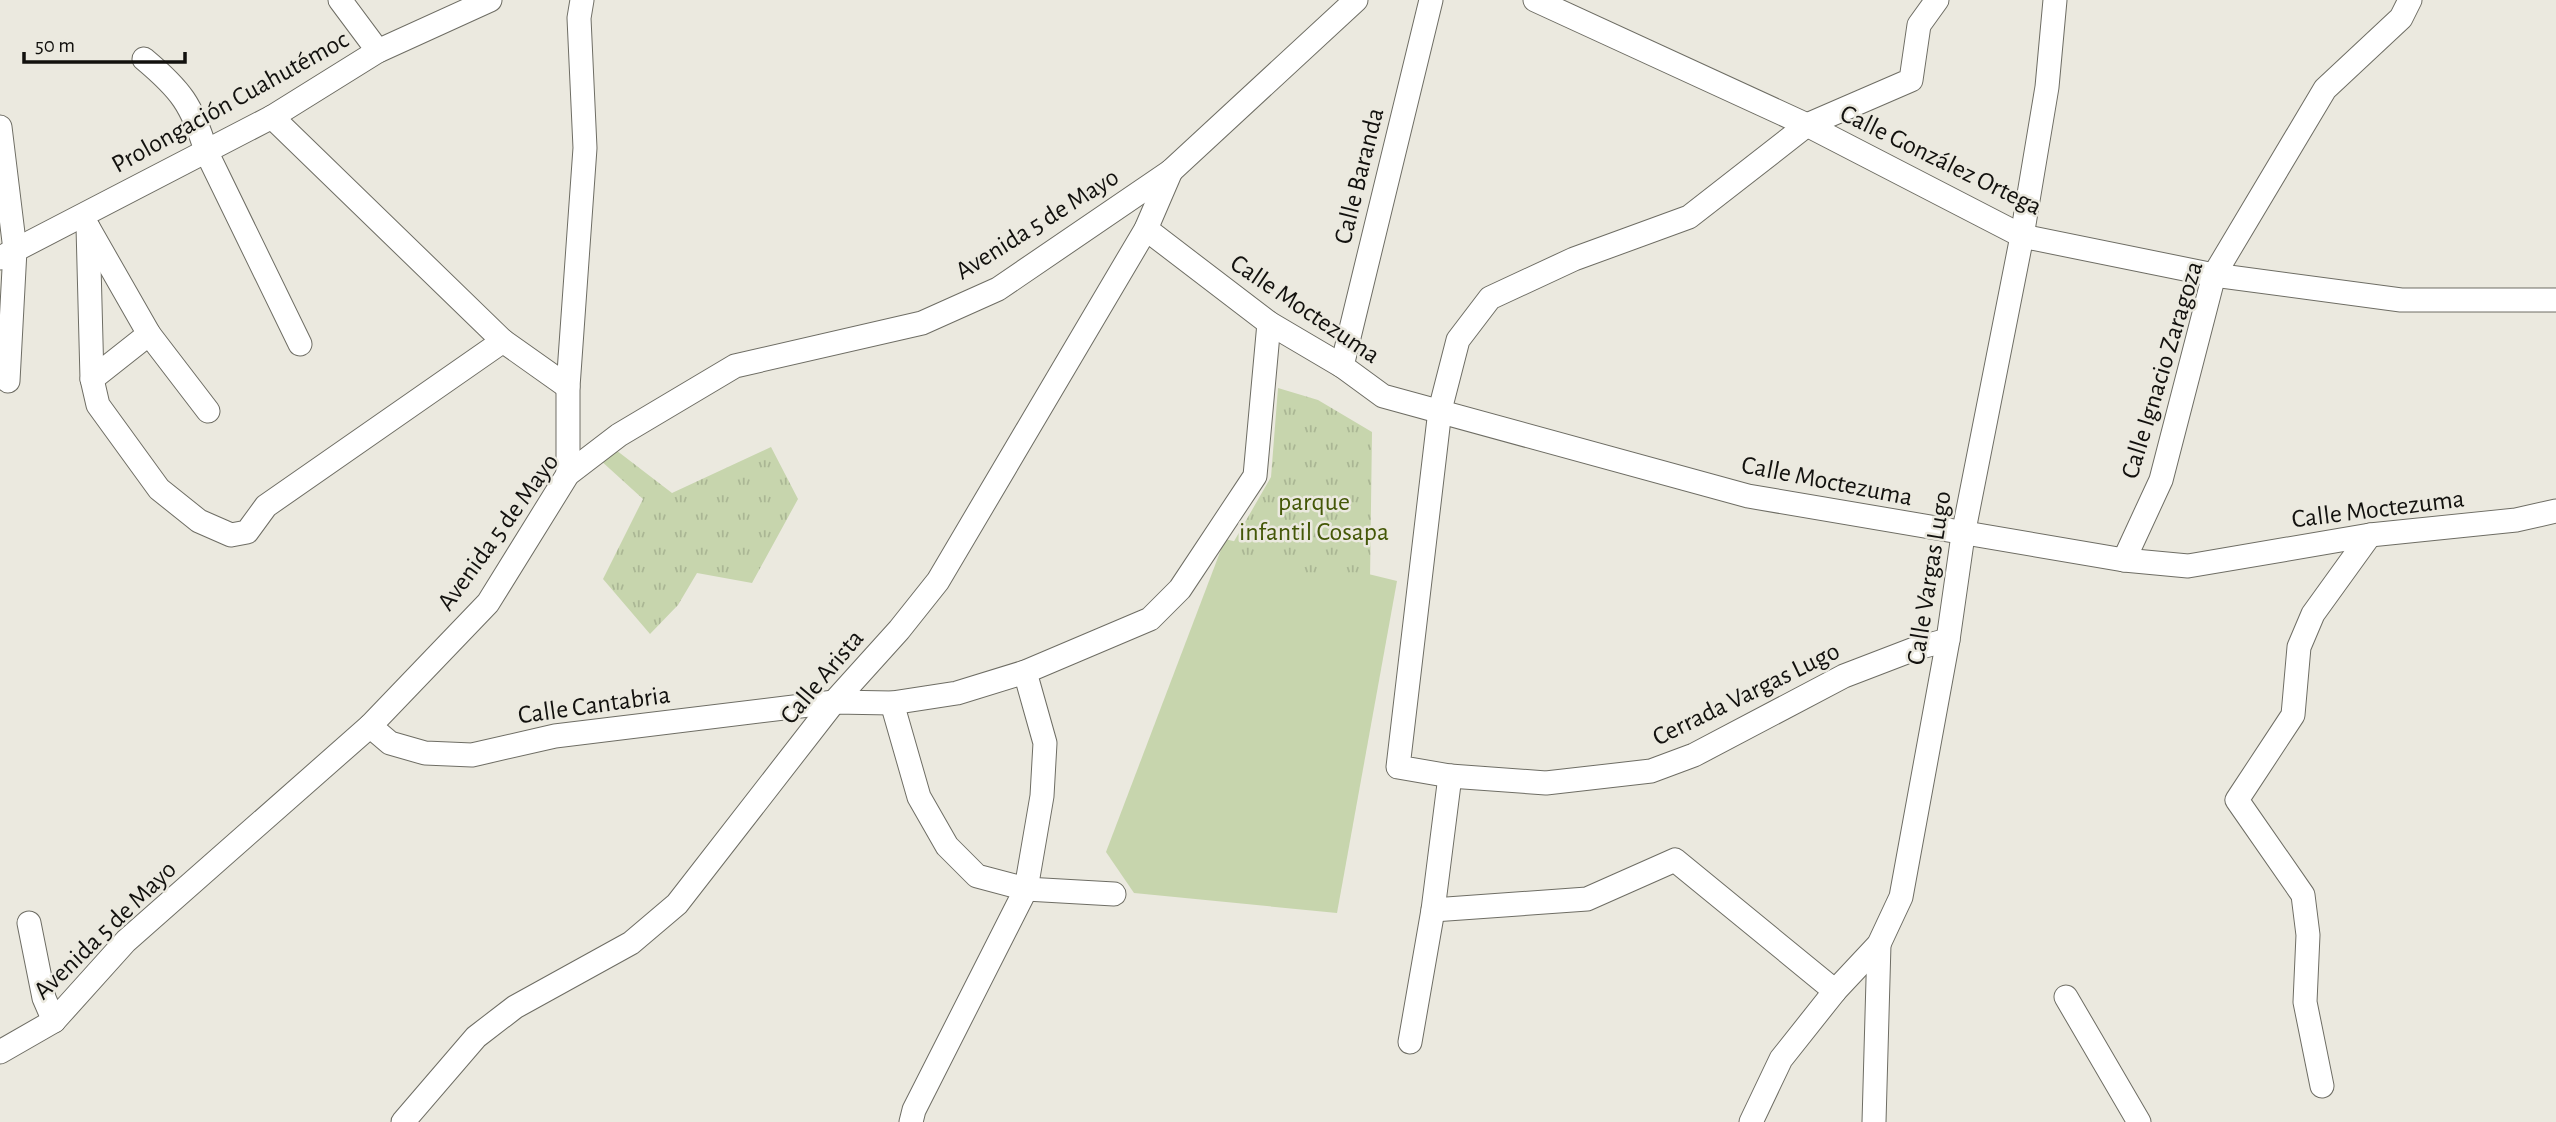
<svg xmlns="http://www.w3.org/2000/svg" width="2556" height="1122" font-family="'Alegreya Sans',sans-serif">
  <defs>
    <pattern id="park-tufts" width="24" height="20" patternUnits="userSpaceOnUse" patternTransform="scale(1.75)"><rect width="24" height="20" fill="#c7d5ad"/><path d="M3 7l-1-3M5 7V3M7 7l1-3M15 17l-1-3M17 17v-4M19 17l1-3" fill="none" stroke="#aab694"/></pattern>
  </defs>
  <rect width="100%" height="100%" fill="#ebe9df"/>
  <!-- grass -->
  <path fill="#c7d5ad" d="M1225 539 1397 581 1337 913 1134 893 1106 852Z"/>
  <!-- park -->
  <g fill="url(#park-tufts)">
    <path d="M1278 388 1318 400 1372 432 1370 581 1297 572 1229 550 1271 477Z"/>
    <path d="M612 447 672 493 771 447 798 499 752 583 697 573 678 605 650 634 603 579 643 499 599 459Z"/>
  </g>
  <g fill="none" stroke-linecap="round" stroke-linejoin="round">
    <!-- minor casing -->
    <g stroke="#6e6d64" stroke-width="25">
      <g id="minor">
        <path d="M340 0 378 51"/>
        <path d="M1535 0 1807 125 2022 236 2214 275 2401 300H2556"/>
        <path d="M1937 0 1919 25 1911 80 1807 125 1689 217 1574 259 1490 298 1458 340 1440 410 1398 767 1450 776 1546 783 1651 771 1694 755 1844 676 1917 648 1948 640"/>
        <path d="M144 59C181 90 192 105 206 151L300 344"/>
        <path d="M272 117 503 341 568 387"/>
        <path d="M0 127 15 250 8 381"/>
        <path d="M88 227 92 379 98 405 159 489 199 521 231 535 247 532 266 506 503 341"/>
        <path d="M89 229 149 334 208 411"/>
        <path d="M1146 229 1269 323 1342 366 1383 396 1748 496 2124 560 2188 566 2370 535 2516 520 2556 511"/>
        <path d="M0 258 272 117 378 51 490 0"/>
        <path d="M1342 366 1431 0"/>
        <path d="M92 379 149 334"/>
        <path d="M568 474V387L585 148 579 18 582 0"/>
        <path d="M2124 560 2161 480 2214 275 2325 89 2401 18 2410 0"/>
        <path d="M892 703 919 797 947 846 977 876 1026 889 1114 894"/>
        <path d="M370 726 390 743 425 753 472 755 555 736 834 702 892 703 957 693 1025 672 1150 619 1180 589 1255 476 1269 323"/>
        <path d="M1433 910 1587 899 1675 860 1835 991"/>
        <path d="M29 923 44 998 54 1021"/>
        <path d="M2066 997 2139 1122"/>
        <path d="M1410 1042 1433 910 1450 776"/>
        <path d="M0 1052 54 1021 126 941 370 726 488 603 568 474 619 435 735 366 922 323 998 289 1171 171 1356 0"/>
        <path d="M2322 1086 2305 1002 2308 935 2303 895 2237 800 2293 715 2299 647 2313 614 2370 535"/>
        <path d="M403 1122 476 1037 515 1007 631 943 677 904 834 702 899 630 938 581 1146 229 1171 171"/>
        <path d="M911 1122 914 1110 1026 889 1042 796 1045 743 1025 672"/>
        <path d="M1751 1122 1781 1059 1835 991 1879 944 1901 897 1948 640 1963 535 2022 236 2047 87 2055 0"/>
        <path d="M1874 1122 1879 944"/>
      </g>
    </g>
    <!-- minor -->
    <use href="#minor" stroke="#fff" stroke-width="23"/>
  </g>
  <g text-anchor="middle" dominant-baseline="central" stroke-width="5" stroke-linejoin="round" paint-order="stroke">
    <!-- street labels -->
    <g font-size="26" fill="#12110e" stroke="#ebe9df">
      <text transform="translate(230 102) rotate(-29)">Prolongación Cuahutémoc</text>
      <text transform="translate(1941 160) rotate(26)">Calle González Ortega</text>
      <text transform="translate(1359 176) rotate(-76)">Calle Baranda</text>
      <text transform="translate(1037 224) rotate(-32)">Avenida 5 de Mayo</text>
      <text transform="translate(1305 309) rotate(34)">Calle Moctezuma</text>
      <text transform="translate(2162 370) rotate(-73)">Calle Ignacio Zaragoza</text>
      <text transform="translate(1827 481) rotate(11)">Calle Moctezuma</text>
      <text transform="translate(2378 509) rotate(-7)">Calle Moctezuma</text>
      <text transform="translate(498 532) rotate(-54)">Avenida 5 de Mayo</text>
      <text transform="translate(1929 578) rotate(-81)">Calle Vargas Lugo</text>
      <text transform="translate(822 677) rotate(-50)">Calle Arista</text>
      <text transform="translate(1746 694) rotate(-26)">Cerrada Vargas Lugo</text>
      <text transform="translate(594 705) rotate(-8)">Calle Cantabria</text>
      <text transform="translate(105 930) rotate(-44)">Avenida 5 de Mayo</text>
    </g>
    <!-- park labels -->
    <g font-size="26" fill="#445707" stroke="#ebe9df">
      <text x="1314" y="502">parque<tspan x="1314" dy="30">infantil Cosapa</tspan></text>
    </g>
  </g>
  <!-- scale -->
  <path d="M24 52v10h161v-10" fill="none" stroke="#12110e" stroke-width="3.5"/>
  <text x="35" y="52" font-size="21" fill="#12110e" stroke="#ebe9df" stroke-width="5" paint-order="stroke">50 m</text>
</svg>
